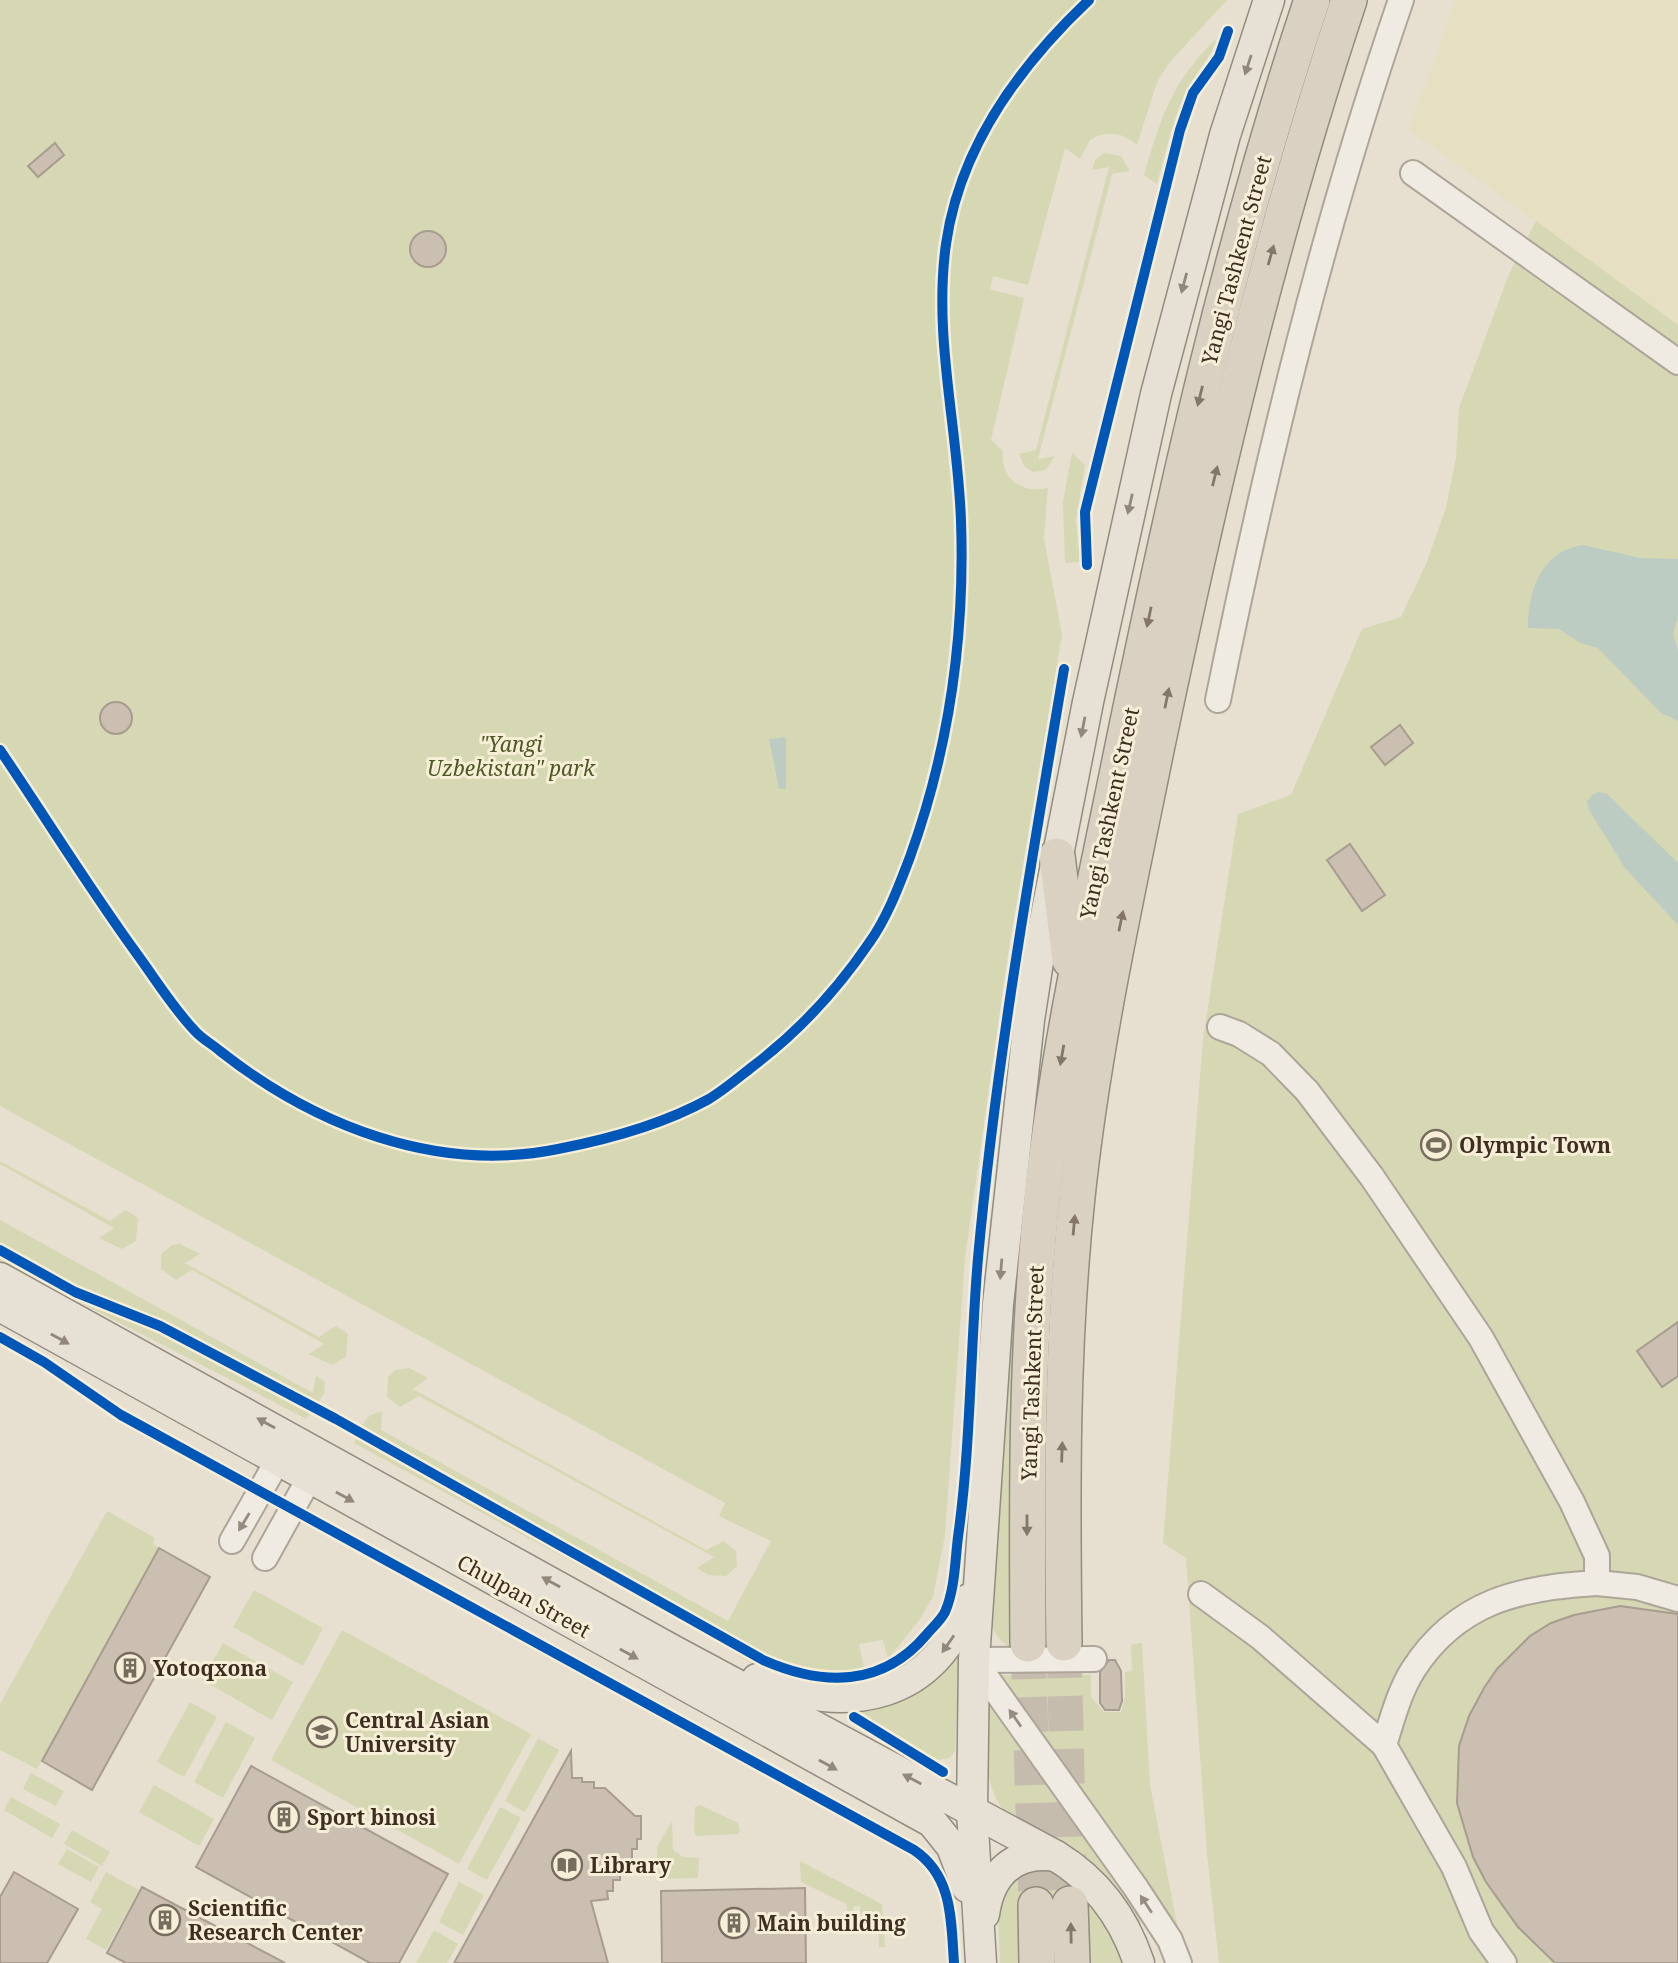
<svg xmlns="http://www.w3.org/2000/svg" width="1678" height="1963" font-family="'Noto Serif',serif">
  <rect width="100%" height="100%" fill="#e7e0d1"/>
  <!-- farmland -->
  <path fill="#e6dfc2" d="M1455 0H1678V325L1409 130Z"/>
  <!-- green -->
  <g fill="#d6d7b3">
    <path d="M0 0H1227L1170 62 1157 82 1137 145C1123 132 1106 130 1090 140L1080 159 1065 148 1028 285 993 276 990 289 1024 298 991 440 1003 451C1000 479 1022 494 1048 488L1044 538 1062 635 1008 954 965 1258 945 1535 933 1597 920 1619 888 1659 883 1640 859 1644 868 1688 842 1691 761 1670 714 1639 354 1443C361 1429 365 1412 382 1412L381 1430 728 1621 771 1541 719 1516 725 1503 0 1106Z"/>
    <path d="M1217 38C1211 57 1199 68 1190 85 1173 115 1166 152 1157 184L1144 175C1161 117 1172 81 1217 38Z"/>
    <path d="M1104 153 1121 156 1130 171 1112 174 1038 459 1055 456 1046 470 1033 472 1024 466 1019 454 1036 450 1109 167 1092 170 1095 160Z"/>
    <path d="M1536 221 1678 325V1963H1219L1207 1854 1186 1558 1163 1543 1203 1039 1238 814 1291 795 1362 629 1401 617 1426 564 1446 508 1456 458 1459 408 1509 274Z"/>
    <path d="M1072 453 1085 465 1076 520 1080 562 1065 563 1063 502Z"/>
    <path d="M1035 1074 1041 1075 1020 1244 1011 1375V1644L1080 1643V1650C1045 1650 998 1663 990 1618L1009 1309Z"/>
    <path d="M0 1161 110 1221 126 1210 138 1218 136 1241 122 1249 99 1238 114 1228 0 1164Z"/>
    <path d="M0 1220 313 1393 316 1375 325 1382 324 1394 306 1419C204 1365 101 1315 0 1260Z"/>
    <path d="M180 1244 200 1254 185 1263 319 1337 336 1326 348 1334 346 1357 332 1365 309 1354 324 1344 192 1270 176 1280 161 1269V1254L172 1245Z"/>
    <path d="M409 1368 428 1378 413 1389 706 1550 724 1541 736 1551 737 1566 726 1576 708 1575 697 1568 714 1557 419 1396 400 1407 387 1397 388 1377 395 1370Z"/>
    <path d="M107 1511 155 1538 153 1544 159 1548 37 1769 0 1750V1704Z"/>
    <path d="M254 1590 323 1628 303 1666 233 1627Z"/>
    <path d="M342 1630 531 1734 459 1864 271 1760Z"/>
    <path d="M223 1643 293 1682 272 1720 202 1680Z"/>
    <path d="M1142 1643 1150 1785 1178 1929 1000 1675H1091V1697L1104 1712H1121L1125 1696V1672L1132 1671 1131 1644Z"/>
    <path d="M956 1654 959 1660 955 1751 950 1758 938 1760 855 1714C902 1704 921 1686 956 1654Z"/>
    <path d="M987 1693 1139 1907 1142 1942 1008 1816C978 1783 987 1734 987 1693Z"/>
    <path d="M190 1702 217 1717 184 1777 157 1762Z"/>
    <path d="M226 1722 255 1738 223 1798 194 1782Z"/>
    <path d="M538 1738 559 1750 525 1812 505 1801Z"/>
    <path d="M31 1773 64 1791 56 1806 23 1789Z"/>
    <path d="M154 1785 214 1819 199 1846 139 1812Z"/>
    <path d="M11 1797 60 1824 52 1838 4 1810Z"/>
    <path d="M700 1805 738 1823 740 1830 738 1834 696 1836 694 1831 695 1807Z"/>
    <path d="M500 1807 521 1818 487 1880 467 1869Z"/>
    <path d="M672 1821 673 1850 683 1857 699 1858 698 1878 658 1879 657 1847Z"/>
    <path d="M72 1830 110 1852 102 1866 64 1844Z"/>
    <path d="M67 1849 99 1867 91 1882 58 1864Z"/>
    <path d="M800 1861 882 1904 885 1947H879L878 1929H872L871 1913 864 1914 865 1931H862L860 1906 853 1907 854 1923 850 1924 846 1904 801 1882Z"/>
    <path d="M1043 1865 1085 1890 1128 1963H1090L1087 1903 1020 1963H1000L997 1903 1006 1881Z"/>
    <path d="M106 1872 139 1890 106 1950 86 1939 102 1909 90 1902Z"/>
    <path d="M459 1882 484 1895 463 1935 439 1922Z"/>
    <path d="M434 1930 458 1944 447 1963H416Z"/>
  </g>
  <!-- water -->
  <g fill="#bcccc2">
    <path d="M1583 545 1640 558 1678 559V617L1673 634 1678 650V721L1661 713 1598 648 1580 643 1559 629 1528 628C1528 591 1541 551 1583 545Z"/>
    <path d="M786 737V789H779L769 739Z"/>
    <path d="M1599 792 1607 794 1678 863V925L1625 868 1589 810 1587 802 1592 795Z"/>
  </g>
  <!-- building -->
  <g fill="#cbbfb2" stroke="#a89c90" stroke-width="2">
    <path d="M55 143 64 155 38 177 28 166Z"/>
    <circle cx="428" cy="249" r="18"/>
    <circle cx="116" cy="718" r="16"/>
    <path d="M1400 725 1413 743 1385 765 1371 747Z"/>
    <path d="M1350 844 1385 895 1362 911 1327 860Z"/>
    <path d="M1678 1322V1376L1662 1387 1637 1351Z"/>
    <path d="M159 1548 210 1577 92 1790 42 1761Z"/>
    <path d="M1620 1606 1678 1614V1963H1555L1518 1927 1486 1882 1473 1857 1457 1803 1459 1746 1469 1716 1484 1688 1497 1669 1530 1636 1551 1623 1574 1615Z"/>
    <path d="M1109 1660H1115L1121 1671 1122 1701 1119 1710H1105L1100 1703V1672Z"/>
    <path d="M571 1751 572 1778H582V1782H594V1788H605L635 1816H641V1839H637V1849H632V1859H625L626 1870H620V1880H613V1891H607L608 1899 591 1901 608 1963H454Z"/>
    <path d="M251 1766 448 1874 399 1963H370L196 1867Z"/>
    <path d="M14 1872 78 1909 47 1963H0V1897Z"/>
    <path d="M142 1887 285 1963H126L107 1953Z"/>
    <path d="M805 1888 806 1963H662L661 1891Z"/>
  </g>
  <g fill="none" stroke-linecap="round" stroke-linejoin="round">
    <!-- highway-tunnel -->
    <g stroke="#c5bcae" stroke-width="35" stroke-dasharray="35 18" stroke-linecap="butt">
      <path d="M1064 1643 1070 1904"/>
      <path d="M1028 1644 1036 1905"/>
    </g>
    <!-- minor casing -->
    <g stroke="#ada599" stroke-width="28">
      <g id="minor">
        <path d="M1413 173 1678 362"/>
        <path d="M1218 700C1266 463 1322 229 1401 0"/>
        <path d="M232 1541 278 1460 317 1451 310 1477 265 1558"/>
        <path d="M1597 1583 1637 1587 1678 1599"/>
        <path d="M1201 1594 1260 1637 1384 1745C1392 1720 1399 1692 1413 1670 1457 1601 1521 1587 1597 1583V1556L1572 1502 1481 1338 1372 1177 1307 1091 1271 1054 1239 1034 1220 1027"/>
        <path d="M974 1660 1136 1888 1170 1940 1179 1963"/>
        <path d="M974 1660 1094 1659"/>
        <path d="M1384 1745 1454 1867 1481 1931 1504 1963"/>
      </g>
    </g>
    <!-- major casing -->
    <g stroke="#928b80" stroke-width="33">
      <g id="major">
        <path d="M0 1278 674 1651 1056 1856C1097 1881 1124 1918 1139 1963"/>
        <path d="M0 1306 932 1822 952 1847 967 1887"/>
        <path d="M757 1679C847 1716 937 1699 969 1599"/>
        <path d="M984 1914C990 1873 1014 1850 1056 1856"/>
        <path d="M981 1963 972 1811 974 1660 998 1304 1029 1020 1042 936 1088 702 1156 394 1225 135 1269 0"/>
      </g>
    </g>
    <!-- highway casing -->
    <g stroke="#928b80" stroke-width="38">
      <g id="highway">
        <path d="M1057 856 1070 960"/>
        <path d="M1064 1643C1062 1494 1061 1346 1077 1197 1093 1046 1126 898 1156 750 1209 496 1267 246 1349 0"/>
        <path d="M1028 1644C1027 1495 1026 1347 1042 1198 1058 1047 1092 899 1122 751 1174 498 1230 245 1312 0"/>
        <path d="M1070 1904 1072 1963"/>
        <path d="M1036 1905 1037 1963"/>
      </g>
    </g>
    <!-- minor -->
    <use href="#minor" stroke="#efebe3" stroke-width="24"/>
    <!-- major -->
    <use href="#major" stroke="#e6e1d4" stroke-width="30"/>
    <!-- highway -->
    <use href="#highway" stroke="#dad1c2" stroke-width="35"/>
    <!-- cycleway casing -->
    <g stroke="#f7eed8" stroke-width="15">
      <g id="cycleway">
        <path d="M1087 565 1085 512 1180 130 1193 93 1219 57 1228 31"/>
        <path d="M0 750C46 818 89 888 137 954 156 980 173 1008 195 1031 202 1039 212 1044 220 1051 314 1125 436 1174 558 1149 610 1139 662 1125 709 1099 724 1090 738 1078 752 1067 797 1033 837 990 869 943 887 918 899 886 910 857 949 749 965 635 961 521 958 428 933 337 946 244 960 146 1019 66 1089 0"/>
        <path d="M0 1250 75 1292 160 1326 336 1419 763 1660C822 1686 882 1688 927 1634 933 1627 941 1620 945 1612 955 1589 955 1561 958 1537 971 1445 970 1351 978 1258 996 1061 1031 865 1064 669"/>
        <path d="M0 1337 44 1362 121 1415 914 1850C953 1876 951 1921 954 1963"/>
        <path d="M854 1717 943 1772"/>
      </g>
    </g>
    <!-- cycleway -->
    <use href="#cycleway" stroke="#0057b8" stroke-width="10"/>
  </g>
  <!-- one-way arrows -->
  <defs><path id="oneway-solid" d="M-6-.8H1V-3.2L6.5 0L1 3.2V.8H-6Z" transform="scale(1.75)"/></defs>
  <g fill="#92887a">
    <use href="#oneway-solid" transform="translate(1248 65) rotate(108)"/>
    <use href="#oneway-solid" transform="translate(1184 283) rotate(105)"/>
    <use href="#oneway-solid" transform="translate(1130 504) rotate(103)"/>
    <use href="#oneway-solid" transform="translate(1083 727) rotate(101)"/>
    <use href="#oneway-solid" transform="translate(1001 1269) rotate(95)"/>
    <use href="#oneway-solid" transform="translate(60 1339) rotate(29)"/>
    <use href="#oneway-solid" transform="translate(266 1423) rotate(-151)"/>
    <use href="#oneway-solid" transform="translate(345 1497) rotate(29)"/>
    <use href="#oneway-solid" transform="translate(551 1582) rotate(-151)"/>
    <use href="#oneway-solid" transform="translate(948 1644) rotate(125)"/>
    <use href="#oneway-solid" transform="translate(629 1654) rotate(29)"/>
    <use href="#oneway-solid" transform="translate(828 1765) rotate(29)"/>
    <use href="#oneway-solid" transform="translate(912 1779) rotate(-152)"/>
  </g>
  <g fill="#847769">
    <use href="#oneway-solid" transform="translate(1271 255) rotate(-74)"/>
    <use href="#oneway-solid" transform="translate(1200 396) rotate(104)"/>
    <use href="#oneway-solid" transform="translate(1215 476) rotate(-76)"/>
    <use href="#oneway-solid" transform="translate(1149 617) rotate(102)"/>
    <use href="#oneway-solid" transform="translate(1167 698) rotate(-78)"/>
    <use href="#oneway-solid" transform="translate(1121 921) rotate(-78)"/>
    <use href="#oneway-solid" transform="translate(1062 1055) rotate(100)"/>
    <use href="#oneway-solid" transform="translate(1074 1225) rotate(-85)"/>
    <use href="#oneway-solid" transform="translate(1062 1452) rotate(-88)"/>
    <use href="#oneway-solid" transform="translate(1027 1525) rotate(90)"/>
    <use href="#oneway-solid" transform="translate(1071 1933) rotate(-91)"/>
  </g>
  <g fill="#968c82">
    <use href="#oneway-solid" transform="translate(244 1522) rotate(121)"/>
    <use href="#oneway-solid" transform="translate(1015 1718) rotate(-125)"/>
    <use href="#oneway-solid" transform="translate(1146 1904) rotate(-123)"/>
  </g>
  <!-- icons -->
  <defs>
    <g id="stadium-ring" transform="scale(1.575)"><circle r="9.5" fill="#f7eed8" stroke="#786c5e" stroke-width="1.5"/><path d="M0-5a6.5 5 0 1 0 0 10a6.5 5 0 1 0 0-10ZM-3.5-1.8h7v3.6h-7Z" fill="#786c5e"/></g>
    <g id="building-ring" transform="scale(1.575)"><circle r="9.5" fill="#f7eed8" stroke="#786c5e" stroke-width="1.5"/><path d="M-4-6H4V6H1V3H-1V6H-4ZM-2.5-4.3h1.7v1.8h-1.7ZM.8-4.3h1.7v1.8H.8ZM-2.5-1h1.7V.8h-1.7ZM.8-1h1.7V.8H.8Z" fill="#786c5e"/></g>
    <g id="university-ring" transform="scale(1.575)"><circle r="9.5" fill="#f7eed8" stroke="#786c5e" stroke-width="1.5"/><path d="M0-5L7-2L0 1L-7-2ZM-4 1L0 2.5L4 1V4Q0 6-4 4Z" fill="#786c5e"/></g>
    <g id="library-ring" transform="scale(1.575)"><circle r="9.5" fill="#f7eed8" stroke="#786c5e" stroke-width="1.5"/><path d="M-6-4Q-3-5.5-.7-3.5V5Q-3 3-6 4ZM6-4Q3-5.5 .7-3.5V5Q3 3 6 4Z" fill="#786c5e"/></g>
  </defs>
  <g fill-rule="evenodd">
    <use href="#stadium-ring" x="1436" y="1145"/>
    <use href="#building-ring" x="130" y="1668"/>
    <use href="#university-ring" x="322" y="1732"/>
    <use href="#building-ring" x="284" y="1817"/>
    <use href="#library-ring" x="567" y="1865"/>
    <use href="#building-ring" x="165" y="1920"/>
    <use href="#building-ring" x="734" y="1923"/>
  </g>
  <g text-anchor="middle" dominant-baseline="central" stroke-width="6" stroke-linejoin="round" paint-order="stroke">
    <!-- street labels -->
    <g font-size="21" fill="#3d2e20" stroke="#f7eed8">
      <text transform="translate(1236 260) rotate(-75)">Yangi Tashkent Street</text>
      <text transform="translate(1109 813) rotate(-78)">Yangi Tashkent Street</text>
      <text transform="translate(1032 1373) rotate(-88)">Yangi Tashkent Street</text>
      <text transform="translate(524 1596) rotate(29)">Chulpan Street</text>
    </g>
    <!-- park labels -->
    <g font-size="21" font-style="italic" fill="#4d5a26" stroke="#f7eed8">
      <text x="511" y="744">"Yangi<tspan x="511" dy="24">Uzbekistan" park</tspan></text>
    </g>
    <!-- poi labels -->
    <g font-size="21" font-weight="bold" fill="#3d2e20" stroke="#f7eed8" text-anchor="start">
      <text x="1459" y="1145">Olympic Town</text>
      <text x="153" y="1668">Yotoqxona</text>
      <text x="345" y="1720">Central Asian<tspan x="345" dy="24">University</tspan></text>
      <text x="307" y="1817">Sport binosi</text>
      <text x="590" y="1865">Library</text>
      <text x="188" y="1908">Scientific<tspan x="188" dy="24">Research Center</tspan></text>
      <text x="757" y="1923">Main building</text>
    </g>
  </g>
</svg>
